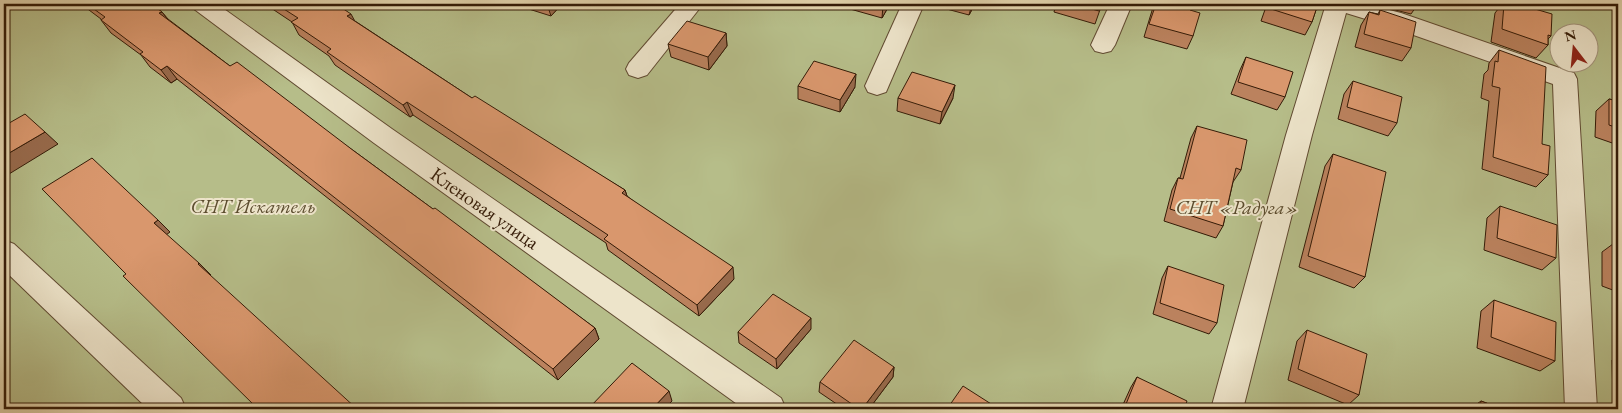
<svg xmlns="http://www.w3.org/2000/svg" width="1622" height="413" font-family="'EB Garamond',serif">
  <rect width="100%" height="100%" fill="#e3d5ae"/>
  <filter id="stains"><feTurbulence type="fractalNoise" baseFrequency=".004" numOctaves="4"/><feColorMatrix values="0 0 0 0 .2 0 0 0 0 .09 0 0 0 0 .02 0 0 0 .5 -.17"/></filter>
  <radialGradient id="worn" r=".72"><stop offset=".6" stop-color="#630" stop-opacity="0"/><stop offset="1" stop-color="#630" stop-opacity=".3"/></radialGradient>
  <!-- green -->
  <path fill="#b6bd89" stroke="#756c48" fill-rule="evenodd" d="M4 4H1618V409H4ZM1560 32H1590V62H1560Z"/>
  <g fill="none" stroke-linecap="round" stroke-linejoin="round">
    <!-- minor casing -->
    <g stroke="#604a31" stroke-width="2">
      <g id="minor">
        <path d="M191 4H217L392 129 781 398 786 409H744L374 143 194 9Z"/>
        <path d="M680 4H703L647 75 638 78 629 75 626 69 629 63Z"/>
        <path d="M902 4H924L886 92 877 95 868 92 865 86Z"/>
        <path d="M1110 4H1132L1115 45 1111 51 1103 53 1095 51 1091 45Z"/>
        <path d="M1326 4H1366L1401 13 1574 73 1577 79 1597 409H1565L1553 84 1385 25 1346 13 1312 135 1243 409H1211L1286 135Z"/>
        <path d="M4 240 14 244 181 398 186 409H148L4 270Z"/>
      </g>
    </g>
    <!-- minor -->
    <use href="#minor" fill="#ede4ca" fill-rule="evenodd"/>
  </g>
  <!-- wall -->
  <g fill="#bb825e" stroke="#341b07">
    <path d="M81 4H152L162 12 168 19 230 66 354 151 595 328 599 339 558 380 177 79 171 83 150 67 141 55 111 33 101 20V19Z"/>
    <path d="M265 4H336L355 21 472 98 625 190 627 196 734 279 699 316 608 250 606 243 413 115 410 117 335 65 329 56 299 35 292 22Z"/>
    <path d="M515 4H562L551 16 516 5Z"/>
    <path d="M843 4H890L882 18 843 7Z"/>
    <path d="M928 4H975L969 15Z"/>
    <path d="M1056 4H1102L1095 24 1054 12Z"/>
    <path d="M1154 4H1192L1190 10 1193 36 1187 49 1144 37Z"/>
    <path d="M1267 4H1318L1312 22 1305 35 1261 21Z"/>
    <path d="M1376 4H1418L1411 14 1376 5Z"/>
    <path d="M1502 4H1518L1551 36 1548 39V45L1536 58 1491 42 1495 13Z"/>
    <path d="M1380 10 1411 48 1402 61 1355 47 1361 25 1369 12 1378 14Z"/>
    <path d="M726 33 727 46 709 70 671 57 668 44Z"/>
    <path d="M1499 50 1542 144 1548 175 1536 187 1482 169 1489 101 1481 98 1484 74 1488 70 1489 63Z"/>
    <path d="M1246 57 1285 97 1277 110 1231 94 1240 70Z"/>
    <path d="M1353 81 1397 123 1388 136 1338 119 1344 94Z"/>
    <path d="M798 86 855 87 840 112 798 99Z"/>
    <path d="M898 98H953L940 124 897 111Z"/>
    <path d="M1609 99 1618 101V145L1595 137 1596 111Z"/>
    <path d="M1197 126 1241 170 1233 182 1223 226 1216 238 1164 221 1172 190 1178 178H1180L1191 138Z"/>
    <path d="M1333 154 1365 277 1354 288 1299 267 1325 166Z"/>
    <path d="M1500 206 1556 258 1542 270 1484 250 1487 218Z"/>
    <path d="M1617 241H1618V292L1602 286V252Z"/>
    <path d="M1168 266 1217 323 1209 334 1153 314 1162 278Z"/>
    <path d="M1494 300 1555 361 1540 371 1477 348 1481 311Z"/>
    <path d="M811 329 777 369 739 343 738 332Z"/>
    <path d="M1307 330 1359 395 1348 405 1288 380 1297 341Z"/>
    <path d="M1618 356V401L1613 399 1612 360Z"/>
    <path d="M894 367 893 377 869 409H844L819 392 820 382Z"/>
    <path d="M1137 377 1184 409H1121L1131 387Z"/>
    <path d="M1481 401 1502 409H1470Z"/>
  </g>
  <!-- shaded-wall -->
  <g fill="#986a4c" stroke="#341b07">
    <path d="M547 4H562L551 16Z"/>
    <path d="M883 4H890L882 18 883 5Z"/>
    <path d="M972 4H975L969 15Z"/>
    <path d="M162 12 172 25 159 13Z"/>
    <path d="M351 14 358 27 347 16Z"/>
    <path d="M726 33 727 46 709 70 708 57Z"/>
    <path d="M167 66 177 79 171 83 161 70Z"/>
    <path d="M856 74 855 87 840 112V100Z"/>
    <path d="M955 85 953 98 940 124 942 112Z"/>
    <path d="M407 102 413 115 410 117 403 105Z"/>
    <path d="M45 132 58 144 9 174 4 169V156Z"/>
    <path d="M625 190 629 202 622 193Z"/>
    <path d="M158 220 170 232 166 235 154 223Z"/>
    <path d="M199 263 211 275 210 276 198 264Z"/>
    <path d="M733 267 734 279 699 316 697 305Z"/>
    <path d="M811 318V329L777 369 776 359Z"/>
    <path d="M595 328 599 339 558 380 553 369Z"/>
    <path d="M894 367 893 377 869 409H862Z"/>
    <path d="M669 391 672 401 664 409H652Z"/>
  </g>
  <!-- building -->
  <g fill="#d9976d" stroke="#341b07">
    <path d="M87 4H152L162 12 159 13 230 66 237 62 354 151 433 209 435 208 595 328 553 369 167 66 161 70 140 54 143 52 101 20 105 17Z"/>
    <path d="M276 4H336L351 14 347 16 472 98 475 96 625 190 622 193 733 267 697 305 604 239 608 235 407 102 403 105 327 52 331 49 291 22 298 18Z"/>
    <path d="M1074 4H1102L1099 11Z"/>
    <path d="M1156 4H1192L1190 10 1200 13 1193 36 1149 24Z"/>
    <path d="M1269 4H1318L1312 22 1268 8Z"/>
    <path d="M1504 4H1518L1552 14 1551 36 1548 35V45L1502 29Z"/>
    <path d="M1380 10 1416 22 1411 48 1364 34 1369 12 1379 15Z"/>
    <path d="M687 21 726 33 708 57 668 44Z"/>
    <path d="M1499 50 1546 67 1542 144 1550 146 1548 175 1493 157 1500 88 1492 86 1495 61 1498 62Z"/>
    <path d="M1246 57 1293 72 1285 97 1238 82Z"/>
    <path d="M814 61 856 74 840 100 798 86Z"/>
    <path d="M912 72 955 85 942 112 898 98Z"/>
    <path d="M1353 81 1402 97 1397 123 1347 107Z"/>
    <path d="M1609 99 1618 101V128L1609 125Z"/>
    <path d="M25 114 45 132 4 156V126Z"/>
    <path d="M1197 126 1247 140 1241 170 1236 168 1223 226 1170 209 1178 178 1183 179Z"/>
    <path d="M1333 154 1386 172 1365 277 1308 256Z"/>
    <path d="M92 158 158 220 154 223 199 263 198 264 357 409H258L123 276 126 274 42 189Z"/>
    <path d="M1500 206 1557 225 1556 258 1497 238Z"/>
    <path d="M1617 241H1618V275L1617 274Z"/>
    <path d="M1168 266 1224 285 1217 323 1160 303Z"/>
    <path d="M773 294 811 318 776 359 738 332Z"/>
    <path d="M1494 300 1556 322 1555 361 1491 337Z"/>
    <path d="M1307 330 1367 354 1359 395 1298 369Z"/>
    <path d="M854 340 894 367 862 409H859L820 382Z"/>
    <path d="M632 363 669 391 652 409H593L590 407Z"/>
    <path d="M1137 377 1187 401 1184 409H1124Z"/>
    <path d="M963 386 999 409H947Z"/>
    <path d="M1481 401 1502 409H1480Z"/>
  </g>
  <g text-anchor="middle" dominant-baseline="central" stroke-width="4" stroke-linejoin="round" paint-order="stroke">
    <!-- park labels -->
    <g font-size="20" font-style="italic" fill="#5b4c2e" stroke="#ede4ca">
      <text x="253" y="206">СНТ Искатель</text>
      <text x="1237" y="207">СНТ «Радуга»</text>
    </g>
    <!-- street labels -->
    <g font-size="20" fill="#341b07" stroke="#ede4ca">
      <text transform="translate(485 208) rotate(35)">Кленовая улица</text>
    </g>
  </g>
  <!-- margin -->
  <rect width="1622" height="413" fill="none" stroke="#e3d5ae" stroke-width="20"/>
  <rect x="5" y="5" width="1612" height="403" fill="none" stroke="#341b07" stroke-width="2.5"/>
  <rect x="10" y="10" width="1602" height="393" fill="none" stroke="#341b07"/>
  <!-- north arrow -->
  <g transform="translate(1574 48) rotate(344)"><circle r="24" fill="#ede4ca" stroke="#a3947c"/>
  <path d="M0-4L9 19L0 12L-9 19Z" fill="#8f2418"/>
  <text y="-8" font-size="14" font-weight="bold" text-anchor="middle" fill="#341b07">N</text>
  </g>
  <rect width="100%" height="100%" filter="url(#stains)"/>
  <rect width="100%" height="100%" fill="url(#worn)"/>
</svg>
